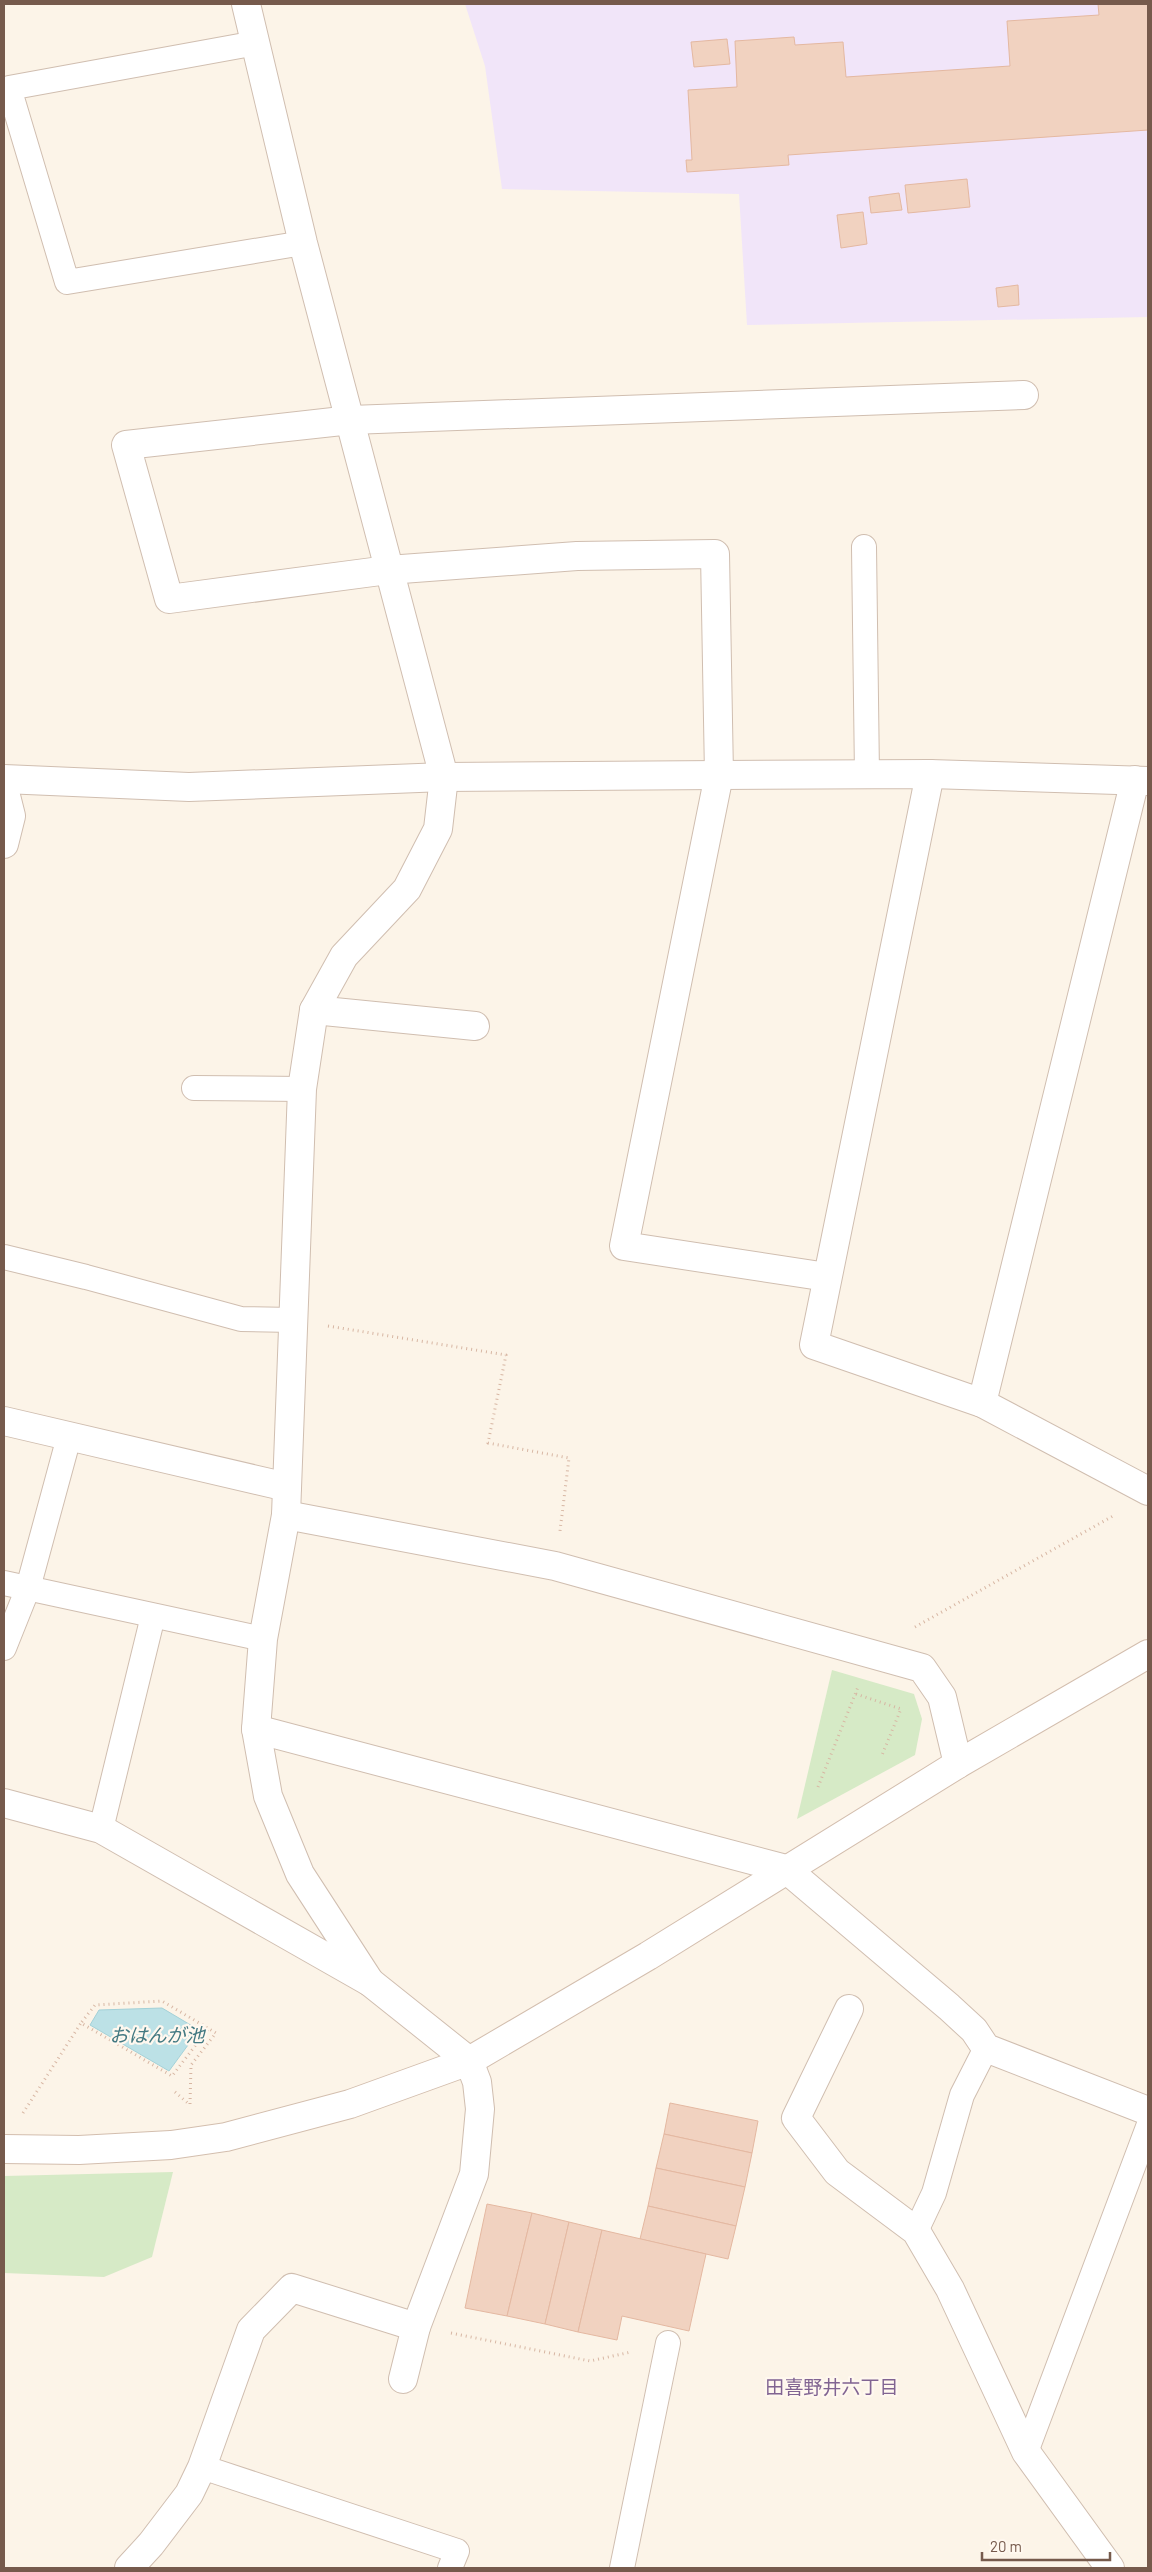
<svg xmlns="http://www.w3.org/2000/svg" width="1152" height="2572" font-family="Barlow,'Noto Sans JP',sans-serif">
  <rect width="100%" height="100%" fill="#fcf4e8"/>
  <!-- education -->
  <path fill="#f1e5f9" d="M465 4H1148V317L747 325 739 194 502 189 485 66Z"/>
  <!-- green -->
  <g fill="#d6eac6">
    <path d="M832 1670 914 1694 922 1719 915 1755 797 1819Z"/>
    <path d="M173 2172 152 2257 104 2277 4 2273V2176Z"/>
  </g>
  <!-- water -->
  <path fill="#bce1e6" stroke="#a3d1d8" d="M162 2008 199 2030 169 2071 90 2025 99 2010Z"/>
  <!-- building -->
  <g fill="#f1d2c0" stroke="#e4b8a1">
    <path d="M1098 4H1148V130L788 155 789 165 687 172 686 160H692L688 90 737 87 735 41 794 37 795 45 843 42 846 77 1010 66 1007 21 1099 15Z"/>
    <path d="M727 39 730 64 694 67 691 42Z"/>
    <path d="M967 179 970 207 908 213 905 185Z"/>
    <path d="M899 193 902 210 871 213 869 197Z"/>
    <path d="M863 212 867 244 841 248 837 215Z"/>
    <path d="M1018 285 1019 305 998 307 996 288Z"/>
    <path d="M670 2103 758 2121 752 2153 664 2134Z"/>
    <path d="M664 2134 752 2153 745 2187 656 2168Z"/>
    <path d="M656 2168 745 2187 736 2226 648 2206Z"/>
    <path d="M487 2204 532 2213 507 2316 465 2308Z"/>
    <path d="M648 2206 736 2226 728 2259 640 2239Z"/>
    <path d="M532 2213 569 2222 545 2324 507 2316Z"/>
    <path d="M569 2222 602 2230 578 2332 545 2324Z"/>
    <path d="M602 2230 706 2254 689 2331 622 2316 617 2340 578 2332Z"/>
  </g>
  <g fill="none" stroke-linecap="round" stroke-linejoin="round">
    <!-- lane casing -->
    <g stroke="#d0beb0" stroke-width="26">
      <g id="lane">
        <path d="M256 43 9 88 67 282 303 243"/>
        <path d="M864 547 867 775"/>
        <path d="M194 1088 302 1089"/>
        <path d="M4 1257 86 1277 241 1319 293 1320"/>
        <path d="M4 1583 263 1639"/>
        <path d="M4 1648 28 1588 69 1437"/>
        <path d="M101 1829 153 1616"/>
        <path d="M916 2231 934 2193 962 2095 986 2048"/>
        <path d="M1026 2452 1148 2127"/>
        <path d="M202 2467 457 2551 450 2568"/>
        <path d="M622 2568 668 2343"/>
      </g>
    </g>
    <!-- street casing -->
    <g stroke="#d0beb0" stroke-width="30">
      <g id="street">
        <path d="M246 4 303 243 444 777 438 829 407 889 344 956 314 1010 302 1089 286 1515 263 1639 256 1729 268 1796 300 1874 370 1982"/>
        <path d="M930 774 814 1345 982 1403 1148 1491"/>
        <path d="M4 779 189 787 444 777 719 775 930 774 1148 781"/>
        <path d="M4 788 11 816 4 844"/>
        <path d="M314 1010 475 1026"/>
        <path d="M827 1277 624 1246 719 775 715 554 577 556 388 570 169 599 126 445 351 420 1024 395"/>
        <path d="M982 1403 1135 780"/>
        <path d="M4 1421 287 1487"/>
        <path d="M286 1515 555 1566 922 1668 942 1697 958 1764"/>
        <path d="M256 1729 786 1869 949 2007 974 2030 986 2048 1148 2111"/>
        <path d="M4 1803 101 1829 370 1982 469 2061 477 2082 480 2109 474 2174 416 2327 403 2379"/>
        <path d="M849 2009 796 2118 837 2172 916 2231 950 2289 1026 2452 1110 2568"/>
        <path d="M129 2568 151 2544 189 2494 202 2467 251 2330 292 2288 416 2327"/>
      </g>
    </g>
    <!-- secondary casing -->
    <g stroke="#d3beae" stroke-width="30">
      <path id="secondary" d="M4 2149 79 2150 171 2145 226 2137 350 2104 469 2061 648 1956 958 1764 1148 1654"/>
    </g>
    <!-- path -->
    <g stroke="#d7b6a3" stroke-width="3" stroke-dasharray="1 4" stroke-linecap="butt">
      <path d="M328 1326 506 1355 488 1443 569 1458 560 1531"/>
      <path d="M915 1627 1113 1516"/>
      <path d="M856 1694 901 1709 882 1755"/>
      <path d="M818 1787 858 1687"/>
      <path d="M175 2092 190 2105"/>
      <path d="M190 2104 191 2065 216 2033 162 2001 95 2005 81 2023 172 2076 208 2029"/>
      <path d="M23 2113 81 2023"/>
      <path d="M451 2333 590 2361 631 2352"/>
    </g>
    <!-- lane -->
    <use href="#lane" stroke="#fff" stroke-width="24"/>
    <!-- street -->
    <use href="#street" stroke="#fff" stroke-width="28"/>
    <!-- secondary -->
    <use href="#secondary" stroke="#fff" stroke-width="28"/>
  </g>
  <g text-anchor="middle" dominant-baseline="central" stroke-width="4.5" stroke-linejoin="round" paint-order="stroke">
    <!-- water labels -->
    <g font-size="19" font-style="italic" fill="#437982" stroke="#fff8ef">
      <text x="157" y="2034">おはんが池</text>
    </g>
    <!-- neighbourhood labels -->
    <g font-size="19" fill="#816492" stroke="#fff8ef">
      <text x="832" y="2386">田喜野井六丁目</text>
    </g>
  </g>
  <!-- border -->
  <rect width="1152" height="2572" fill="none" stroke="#765a4c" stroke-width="10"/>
  <!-- scale -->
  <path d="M982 2552v8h128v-8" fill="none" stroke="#765a4c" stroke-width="2.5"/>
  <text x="990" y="2552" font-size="15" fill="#765a4c" stroke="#fff8ef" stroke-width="4" paint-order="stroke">20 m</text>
</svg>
